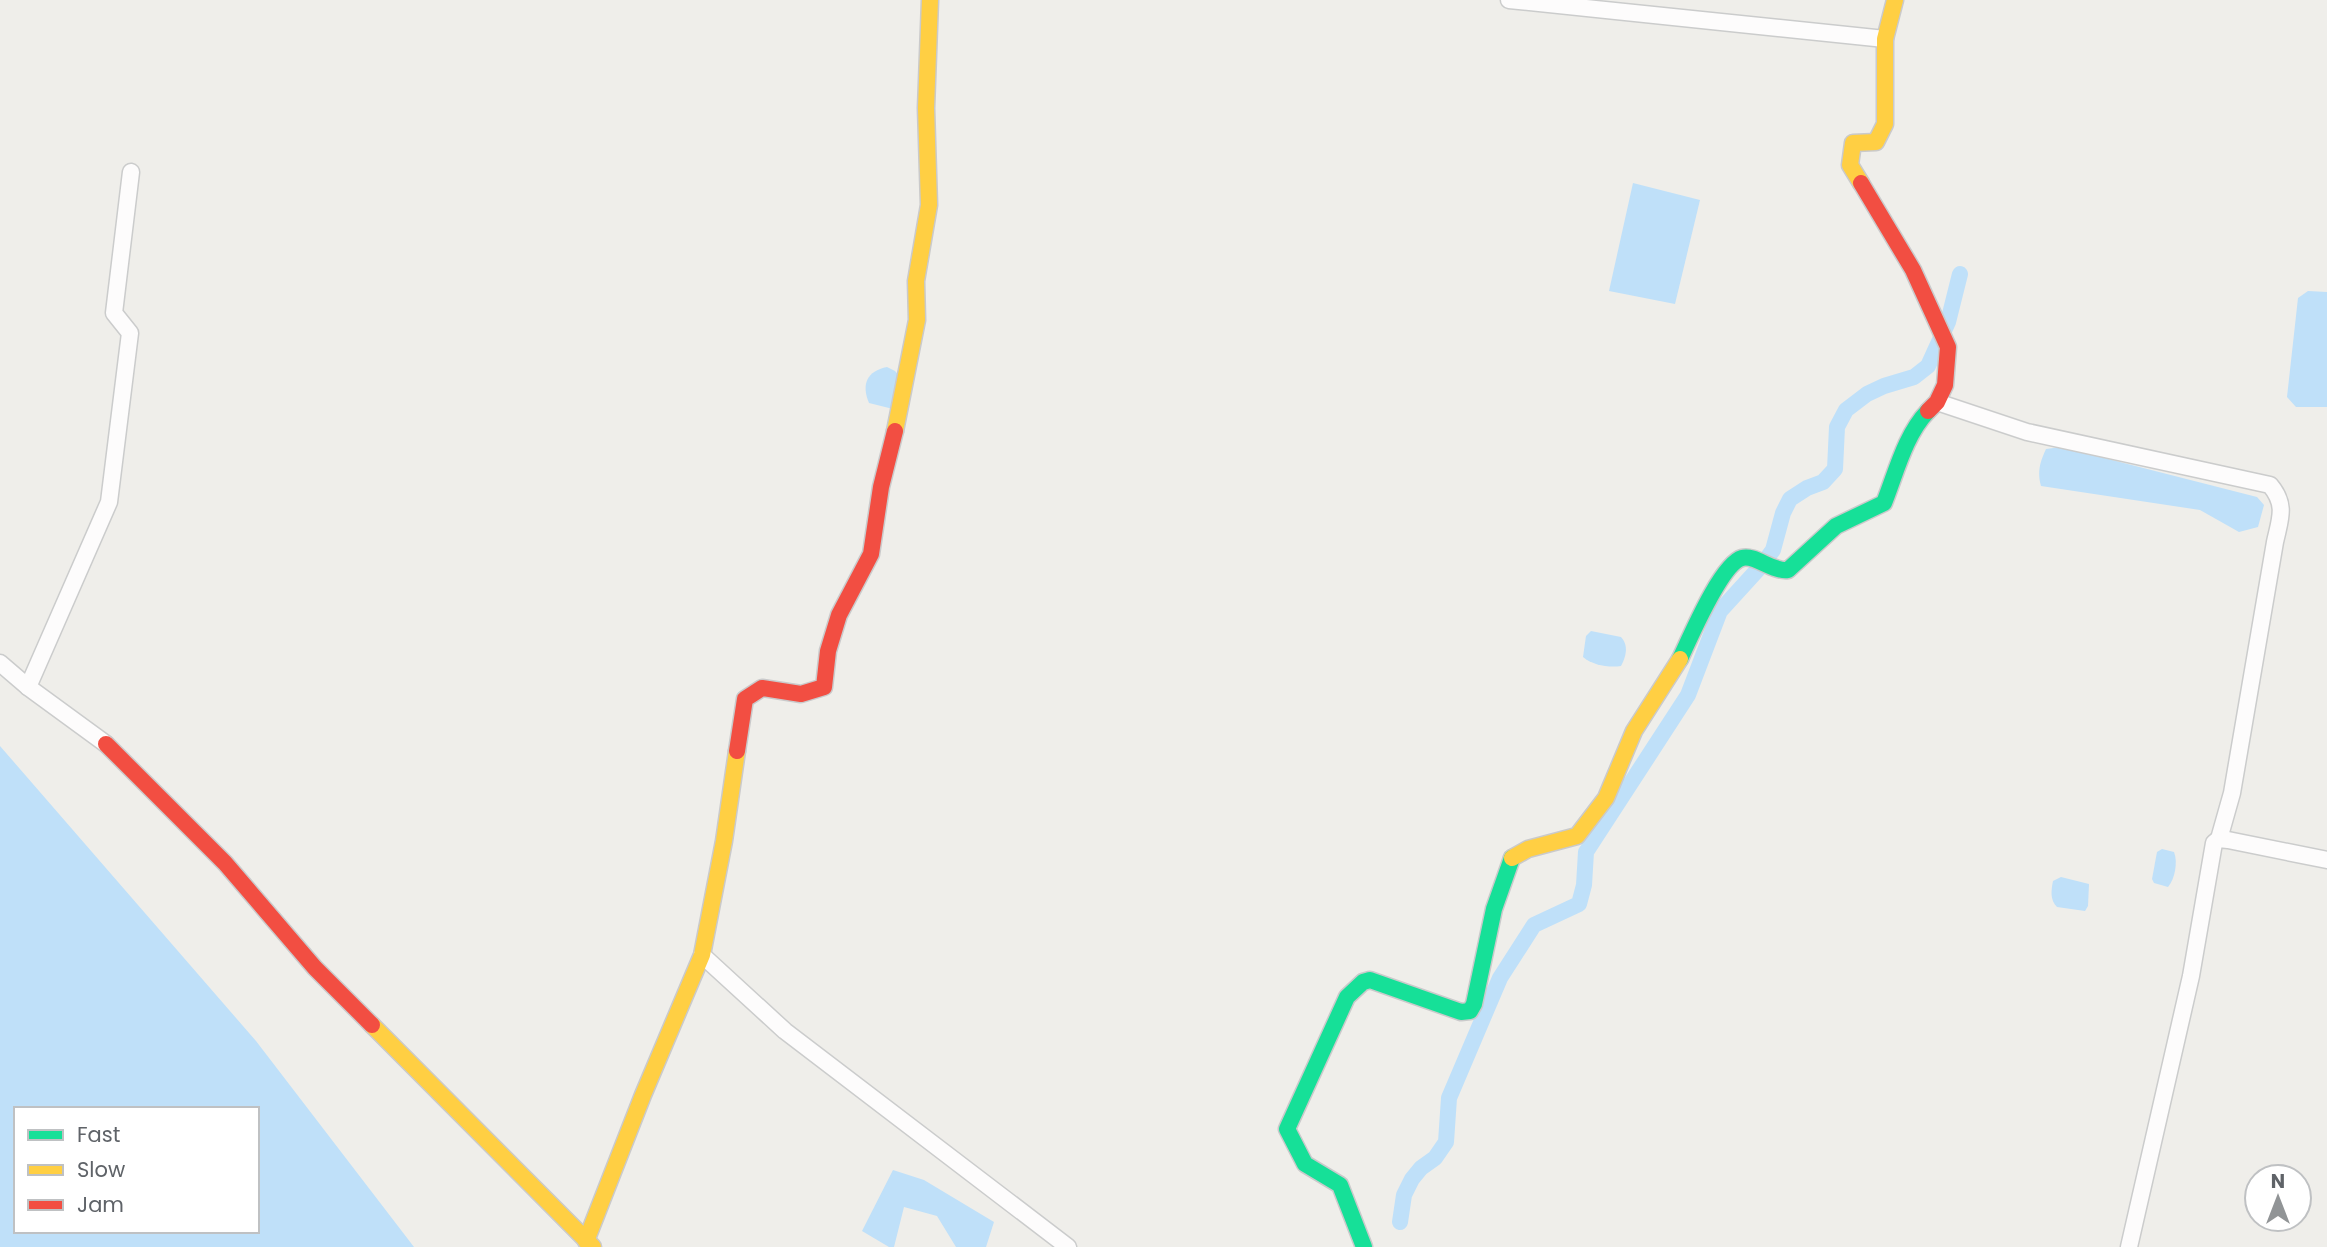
<svg xmlns="http://www.w3.org/2000/svg" width="2327" height="1247" font-family="Poppins,sans-serif">
  <rect width="100%" height="100%" fill="#efeeea"/>
  <!-- water -->
  <g fill="#bfe0f9" fill-rule="evenodd">
    <path d="M1633 183 1700 200 1675 304 1609 291Z"/>
    <path d="M2308 291 2327 292V407H2296L2287 397 2298 298Z"/>
    <path d="M887 367 895 371 900 377 893 409 869 403C861 384 867 371 887 367Z"/>
    <path d="M2061 447 2257 497 2264 505 2258 527 2239 532 2200 510 2041 486C2037 472 2040 462 2046 449Z"/>
    <path d="M1591 631 1621 637C1629 645 1626 657 1621 666 1609 668 1592 665 1583 657L1586 636Z"/>
    <path d="M0 746 256 1041 414 1247H0ZM16 1109H257V1231H16Z"/>
    <path d="M2162 849 2174 852C2178 862 2175 879 2168 887L2154 883 2152 879 2157 852Z"/>
    <path d="M2061 877 2089 884 2088 906 2085 911 2057 907C2050 900 2051 891 2053 881Z"/>
    <path d="M893 1170 924 1180 994 1222 986 1247H956L937 1216 904 1207 894 1247H889L862 1231Z"/>
  </g>
  <g fill="none" stroke-linecap="round" stroke-linejoin="round">
    <!-- canal -->
    <path stroke="#bfe0f9" stroke-width="16" d="M1400 1222 1404 1195 1412 1179 1421 1168 1435 1158 1446 1142 1449 1098 1500 978 1534 925 1579 904 1584 885 1586 852 1688 695 1720 611 1761 566 1773 550 1783 513 1790 499 1807 488 1823 482 1835 469 1837 427 1846 410 1867 394 1884 386 1914 377 1928 366 1948 322 1960 274"/>
    <!-- street casing -->
    <g stroke="#cbcccc" stroke-width="19">
      <g id="street">
        <path d="M1509 0 1885 39"/>
        <path d="M1937 402 2027 432 2270 485C2287 505 2280 519 2275 542L2232 793 2219 839"/>
        <path d="M0 663 28 687 106 744"/>
        <path d="M28 687 109 502 130 333 114 313 131 172"/>
        <path d="M702 955 785 1031 1068 1247"/>
        <path d="M2129 1247 2191 976 2214 843 2219 839 2228 840 2327 860"/>
      </g>
    </g>
    <!-- fast casing -->
    <g stroke="#cacacb" stroke-width="19">
      <g id="fast">
        <path d="M1680 659C1690 638 1721 564 1742 558 1755 554 1772 572 1788 570L1836 526 1884 503C1896 473 1905 435 1928 411"/>
        <path d="M1364 1247 1340 1185 1305 1164 1287 1129 1347 997 1363 982 1370 980 1461 1012 1470 1011 1474 1004 1494 909 1512 858"/>
      </g>
    </g>
    <!-- slow casing -->
    <g stroke="#cacacb" stroke-width="19">
      <g id="slow">
        <path d="M1861 183 1850 165 1853 143 1876 142 1885 124V39L1895 0"/>
        <path d="M895 431 917 320 916 281 929 205 926 108 930 0"/>
        <path d="M1512 858 1528 849 1577 836 1606 798 1634 731 1680 659"/>
        <path d="M372 1025 593 1247"/>
        <path d="M586 1241 643 1095 702 955 724 841 737 751"/>
      </g>
    </g>
    <!-- jam casing -->
    <g stroke="#cacacb" stroke-width="19">
      <g id="jam">
        <path d="M1861 183 1913 270 1948 347 1945 385 1937 402 1928 411"/>
        <path d="M106 744 225 863 315 968 372 1025"/>
        <path d="M737 751 745 699 762 688 801 694 824 687 828 651 839 615 871 554 881 487 895 431"/>
      </g>
    </g>
    <!-- street -->
    <use href="#street" stroke="#fdfcfc" stroke-width="16"/>
    <!-- fast -->
    <use href="#fast" stroke="#16e098" stroke-width="16"/>
    <!-- slow -->
    <use href="#slow" stroke="#ffcf43" stroke-width="16"/>
    <!-- jam -->
    <use href="#jam" stroke="#f24e42" stroke-width="16"/>
  </g>
  <!-- legend -->
  <rect x="14" y="1107" width="245" height="126" fill="#ffffff" stroke="#bfc1c3" stroke-width="2"/>
  <rect x="28" y="1130" width="35" height="10" fill="#16e098" stroke="#bfc1c3" stroke-width="2"/>
  <text x="77" y="1142" font-size="21" fill="#5f6368">Fast</text>
  <rect x="28" y="1165" width="35" height="10" fill="#ffcf43" stroke="#bfc1c3" stroke-width="2"/>
  <text x="77" y="1177" font-size="21" fill="#5f6368">Slow</text>
  <rect x="28" y="1200" width="35" height="10" fill="#f24e42" stroke="#bfc1c3" stroke-width="2"/>
  <text x="77" y="1212" font-size="21" fill="#5f6368">Jam</text>
  <!-- north arrow -->
  <g transform="translate(2278 1198)"><circle r="33" fill="#ffffff" stroke="#bfc1c3" stroke-width="2"/>
  <path d="M0-5L12 26L0 18L-12 26Z" fill="#919496"/>
  <text y="-10" font-size="19" font-weight="bold" text-anchor="middle" fill="#5f6368">N</text>
  </g>
</svg>
